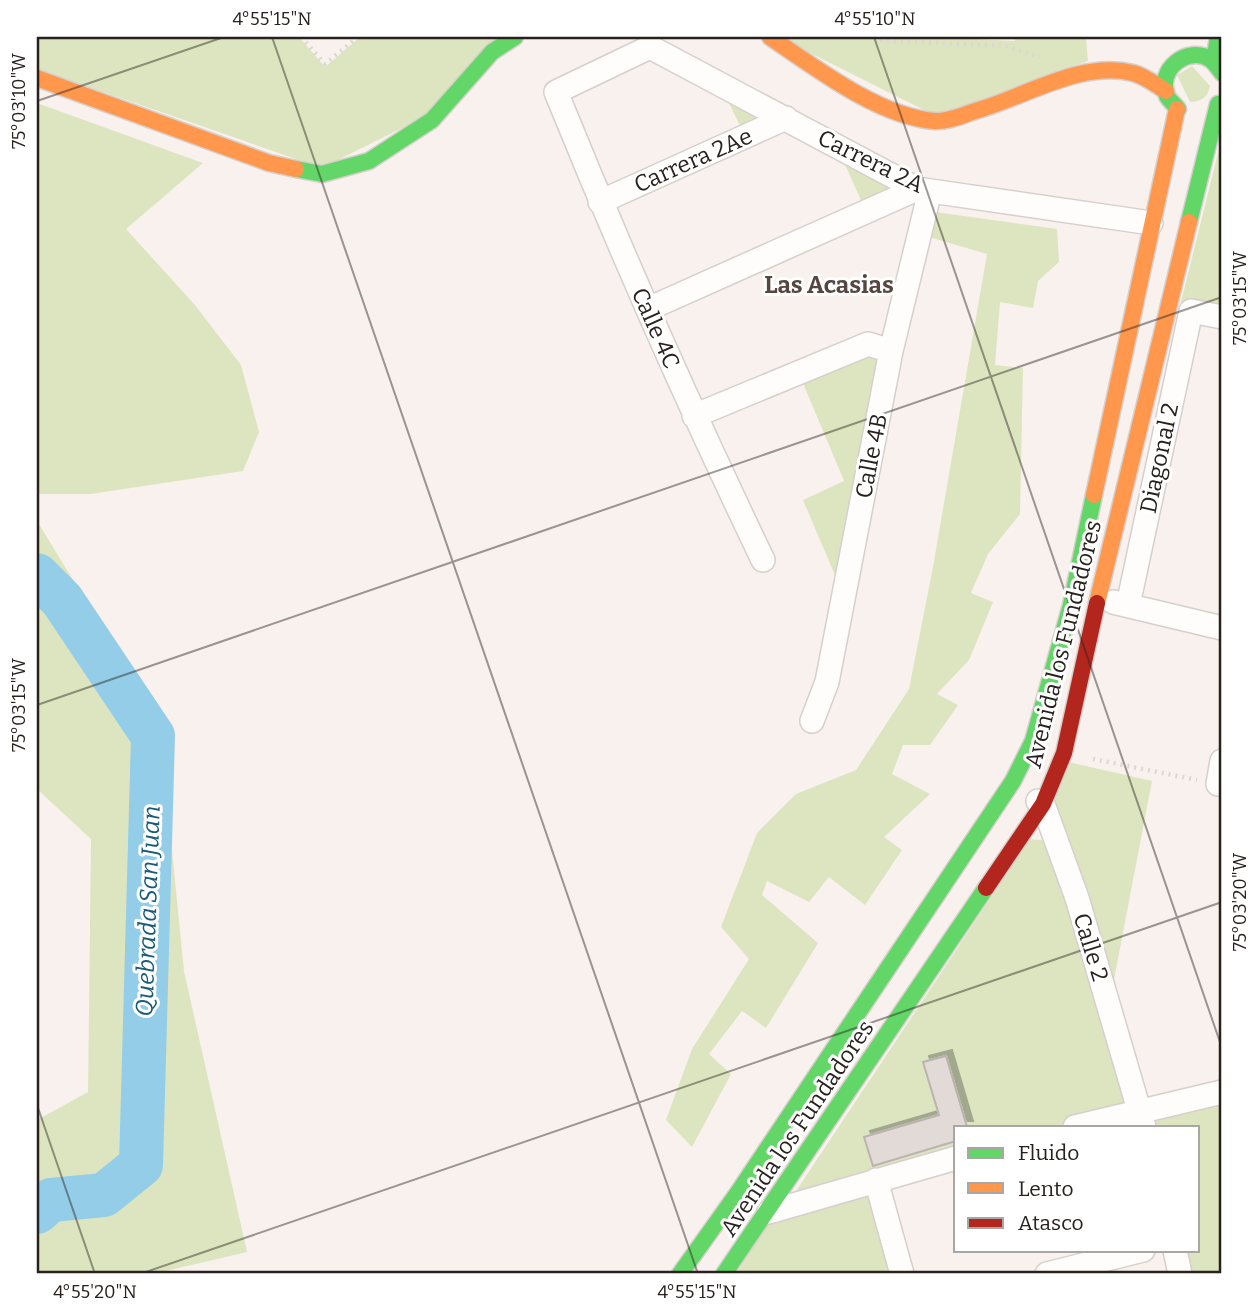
<svg xmlns="http://www.w3.org/2000/svg" width="1259" height="1311" viewBox="0 0 1259 1311" font-family="Bitter,serif">
<style>
.green{fill:#dde5c0}
.lines{fill:none;stroke-linecap:round;stroke-linejoin:round}
.river{stroke:#94cde8;stroke-width:44}
.building{fill:#e2dad7;stroke:#bab3b0;stroke-width:2;filter:url(#shadow)}
.street-casing{stroke:#d6cfcc;stroke-width:26}
.fast-casing{stroke:#d6cfcc;stroke-width:19}
.slow-casing{stroke:#d6cfcc;stroke-width:19}
.jam-casing{stroke:#d6cfcc;stroke-width:19}
.path{stroke:#dad7d5;stroke-width:4.5;stroke-dasharray:2 5;stroke-linecap:butt}
.street{stroke:#fefdfc;stroke-width:23}
.fast{stroke:#63d668;stroke-width:16}
.slow{stroke:#ff974d;stroke-width:16}
.jam{stroke:#b3261e;stroke-width:16}
.ticks{fill:none;stroke:#28211e;stroke-width:2;stroke-opacity:0.45}
.labels{text-anchor:middle;dominant-baseline:central;stroke-width:6;stroke-linejoin:round;paint-order:stroke}
.street-label{font-size:23px;fill:#28211e;stroke:#fff}
.neighbourhood-label{font-size:24px;font-weight:bold;fill:#564640;stroke:#fff}
.water-label{font-size:24px;font-style:italic;fill:#195c78;stroke:#fff}
.neatline{fill:none;stroke:#28211e;stroke-width:2.5}
.ticks-label{font-size:18px;text-anchor:middle;fill:#28211e}
</style>
<defs>
<filter id="shadow"><feDropShadow dx="6" dy="-6" stdDeviation="0" flood-color="#0004"/></filter>
</defs>
<rect width="100%" height="100%" fill="#f9f1ee"/>
<path class="green" d="M 37,37 L 299,37 L 325,67 L 360,37 L 506,37 L 428,115 L 322,168 L 37,69 Z
M 778,37 L 932,37 L 1015,41 L 1015,37 L 1086,37 L 1088,61 L 936,116 Z
M 1192,66 L 1210,86 C 1208,97 1201,102 1190,102 L 1177,75 Z
M 37,103 L 203,163 L 126,229 L 195,305 L 241,365 L 259,432 L 243,471 L 91,494 L 37,494 Z
M 729,103 L 766,117 L 740,126 Z
M 1222,137 L 1222,310 L 1181,302 Z
M 843,160 L 903,187 L 863,205 Z
M 935,212 L 1057,229 L 1059,262 L 1038,281 L 1033,308 L 1000,302 L 995,365 L 1023,368 L 1020,514 L 988,554 L 971,593 L 993,602 L 969,660 L 937,694 L 958,705 L 930,745 L 903,745 L 892,774 L 930,794 L 884,837 L 902,850 L 865,905 L 829,877 L 809,902 L 767,881 L 762,895 L 818,943 L 766,1028 L 742,1011 L 709,1054 L 731,1074 L 692,1147 L 666,1120 L 692,1049 L 749,959 L 721,927 L 757,833 L 796,794 L 856,770 L 909,689 L 933,567 L 987,254 L 929,237 Z
M 867,348 L 887,354 L 840,587 L 803,500 L 844,481 L 800,376 Z
M 37,521 L 159,720 L 184,971 L 247,1252 L 153,1274 L 37,1274 L 37,1120 L 88,1092 L 91,839 L 37,789 Z
M 1068,762 L 1152,781 L 1112,990 L 1051,805 Z
M 1030,839 L 1050,841 L 1130,1107 L 1054,1127 L 956,1127 L 956,1153 L 792,1197 Z
M 1222,1103 L 1222,1274 L 1191,1274 L 1185,1250 L 1198,1250 L 1198,1127 L 1153,1127 L 1151,1120 Z
M 870,1190 L 892,1274 L 736,1274 L 772,1216 Z"/>
<g class="lines">
<path class="river" d="M 37,575 L 62,600 L 153,736 L 141,1165 L 104,1195 L 51,1200 L 37,1212"/>
</g>
<path class="building" d="M 946,1056 L 967,1127 L 956,1127 L 956,1141 L 873,1166 L 864,1137 L 939,1115 L 923,1062 Z"/>
<g class="lines">
<g class="street-casing">
<path id="street" d="M 600,202 L 786,118
M 648,309 L 917,189
M 694,416 L 868,344 L 891,351
M 763,560 C 689,406 620,250 556,92 L 650,47 L 917,189 L 1151,223
M 1113,602 L 1222,628
M 1128,605 L 1191,311 L 1222,317
M 812,721 L 827,682 L 891,351 L 930,191
M 1218,784 L 1222,761
M 1038,801 L 1043,804 L 1077,898 L 1144,1127
M 1075,1127 L 1222,1092
M 876,1180 L 902,1274
M 769,1212 L 956,1158
M 1175,1250 L 1180,1274
M 1047,1274 L 1143,1250"/>
</g>
<g class="fast-casing">
<path id="fast" d="M 1214,62 L 1218,37
M 1178,109 C 1175,105 1169,100 1167,96 C 1156,70 1188,44 1211,60 C 1215,63 1219,69 1222,73
M 296,169 L 322,174 L 369,161 L 432,120 L 492,52 L 515,37
M 1189,222 L 1218,104
M 680,1274 L 737,1194 L 1013,781 L 1033,741 L 1071,605 L 1094,495
M 724,1274 L 986,888"/>
</g>
<g class="slow-casing">
<path id="slow" d="M 770,37 C 816,68 878,116 934,121 C 948,122 963,115 975,111 C 1025,97 1081,60 1133,73 C 1145,76 1156,85 1166,91
M 37,78 L 269,163 L 296,169
M 1094,495 L 1177,109
M 1097,603 L 1189,222"/>
</g>
<g class="jam-casing">
<path id="jam" d="M 986,888 L 1043,804 L 1064,753 L 1097,603"/>
</g>
<path class="path" d="M 301,37 L 325,64 L 358,37
M 876,37 L 876,40 L 888,41 L 1005,46 L 1040,57
M 1093,759 L 1197,780"/>
<use href="#street" class="street"/>
<use href="#fast" class="fast"/>
<use href="#slow" class="slow"/>
<use href="#jam" class="jam"/>
</g>
<path class="ticks" d="M 272,37 L 698,1274M 874,37 L 1222,1048M 37,101 L 224,37M 37,705 L 1222,297M 37,1105 L 95,1274M 140,1274 L 1222,902"/>
<g class="labels">
<g class="street-label">
<text transform="translate(693 160) rotate(-24)">Carrera 2Ae</text>
<text transform="translate(871 161) rotate(26)">Carrera 2A</text>
<text transform="translate(656 328) rotate(66)">Calle 4C</text>
<text transform="translate(871 456) rotate(-79)">Calle 4B</text>
<text transform="translate(1159 458) rotate(-78)">Diagonal 2</text>
<text transform="translate(1063 644) rotate(-76)">Avenida los Fundadores</text>
<text transform="translate(1091 947) rotate(73)">Calle 2</text>
<text transform="translate(797 1128) rotate(-56)">Avenida los Fundadores</text>
</g>
<g class="neighbourhood-label">
<text x="829" y="285">Las Acasias</text>
</g>
<g class="water-label">
<text transform="translate(148 911) rotate(-88)">Quebrada San Juan</text>
</g>
</g>
<rect width="1259" height="1311" fill="none" stroke="#ffffff" stroke-width="77"/>
<rect x="954" y="1126" width="245" height="126" fill="#ffffff" stroke="#a9a6a5" stroke-width="2"/>
<rect x="968" y="1148" width="35" height="10" fill="#63d668" stroke="#a9a6a5" stroke-width="2"/>
<text x="1018" y="1160" font-size="21" fill="#28211e">Fluido</text>
<rect x="968" y="1183" width="35" height="10" fill="#ff974d" stroke="#a9a6a5" stroke-width="2"/>
<text x="1018" y="1196" font-size="21" fill="#28211e">Lento</text>
<rect x="968" y="1218" width="35" height="10" fill="#b3261e" stroke="#a9a6a5" stroke-width="2"/>
<text x="1018" y="1230" font-size="21" fill="#28211e">Atasco</text>
<rect x="38" y="38" width="1182" height="1234" class="neatline"/>
<g class="ticks-label">
<text x="272" y="25">4°55'15"N</text>
<text x="875" y="25">4°55'10"N</text>
<text transform="translate(19 101) rotate(-90)" y="6">75°03'10"W</text>
<text transform="translate(1240 298) rotate(-90)" y="6">75°03'15"W</text>
<text transform="translate(19 705) rotate(-90)" y="6">75°03'15"W</text>
<text transform="translate(1240 902) rotate(-90)" y="6">75°03'20"W</text>
<text x="95" y="1298">4°55'20"N</text>
<text x="697" y="1298">4°55'15"N</text>
</g>
</svg>
